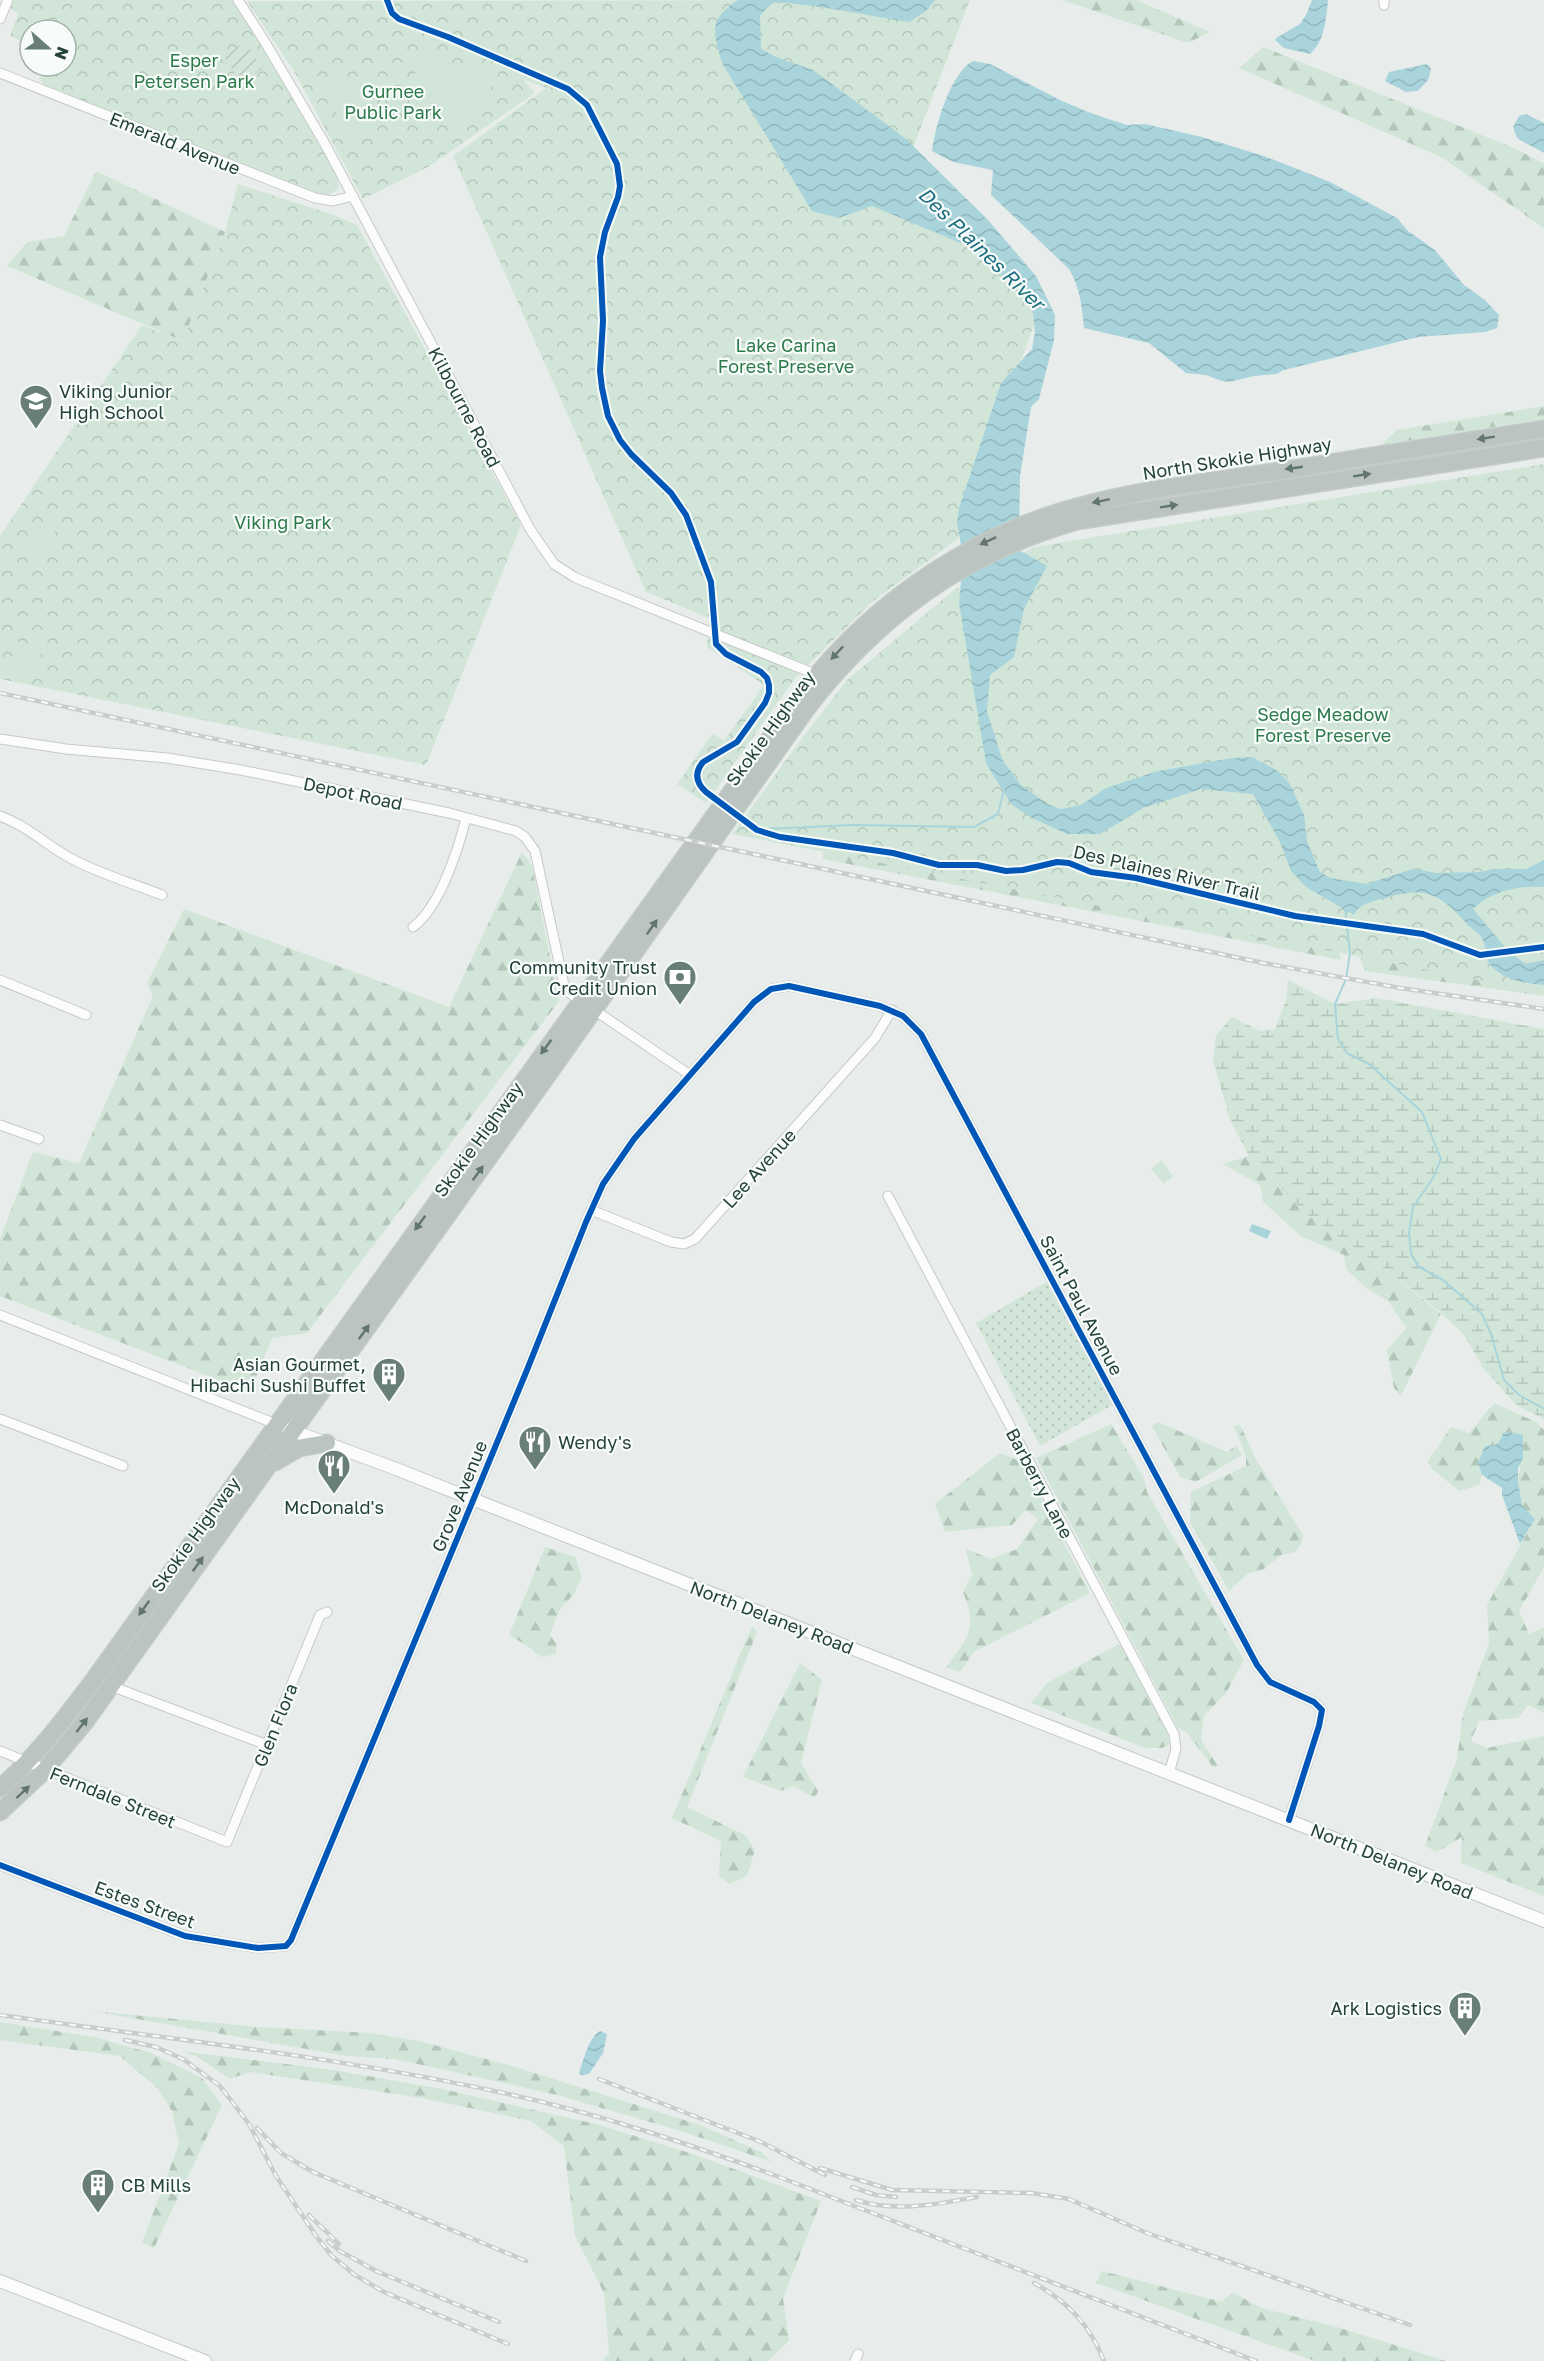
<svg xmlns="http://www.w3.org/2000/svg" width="1544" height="2361" viewBox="0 0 1544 2361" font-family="'Golos Text',sans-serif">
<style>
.grass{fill:url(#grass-dots)}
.forest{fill:url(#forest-firs)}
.wetland{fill:url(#wetland-marsh)}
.park{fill:url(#park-crowns)}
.garden{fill:url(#garden-furrows)}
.pitch{fill:#d1e6d8}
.water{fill:url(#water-waves)}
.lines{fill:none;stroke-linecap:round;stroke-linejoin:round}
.stream{stroke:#a9d4db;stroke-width:2}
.street-casing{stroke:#c5cac8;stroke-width:11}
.secondary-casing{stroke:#c3cbc8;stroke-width:14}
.highway-casing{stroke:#c3ccc9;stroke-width:19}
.street{stroke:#fcfcfc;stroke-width:9}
.secondary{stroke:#fcfcfc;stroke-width:12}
.highway{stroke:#bcc4c2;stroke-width:16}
.rail-casing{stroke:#c9cdcc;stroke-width:4.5}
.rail{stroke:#f7fbf9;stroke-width:2;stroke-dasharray:7;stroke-linecap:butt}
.cycleway-casing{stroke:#f7fbf9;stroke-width:10}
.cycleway{stroke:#0057b8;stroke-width:6}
.oneway{fill:#617670}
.labels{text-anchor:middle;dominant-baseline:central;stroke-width:4.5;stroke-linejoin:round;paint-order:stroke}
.park-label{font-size:18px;fill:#2d7a4b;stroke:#f7fbf9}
.street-label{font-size:18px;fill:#24423a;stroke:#f7fbf9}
.poi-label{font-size:18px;fill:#24423a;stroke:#f7fbf9;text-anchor:start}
.water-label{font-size:20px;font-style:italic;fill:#1c6f80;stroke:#f7fbf9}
</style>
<defs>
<pattern id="grass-dots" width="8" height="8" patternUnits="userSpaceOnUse" patternTransform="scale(1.5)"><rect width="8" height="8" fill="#d1e6d8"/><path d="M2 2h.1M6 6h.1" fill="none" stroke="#b3c6ba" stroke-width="1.8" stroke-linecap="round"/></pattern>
<pattern id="forest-firs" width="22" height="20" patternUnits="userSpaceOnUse" patternTransform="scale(1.5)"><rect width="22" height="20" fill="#d1e6d8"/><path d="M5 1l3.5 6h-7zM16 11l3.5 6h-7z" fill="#b3c6ba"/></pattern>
<pattern id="wetland-marsh" width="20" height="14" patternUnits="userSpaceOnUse" patternTransform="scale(1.5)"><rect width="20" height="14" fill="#d1e6d8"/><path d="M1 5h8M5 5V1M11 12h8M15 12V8" fill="none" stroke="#b3c6ba"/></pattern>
<pattern id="park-crowns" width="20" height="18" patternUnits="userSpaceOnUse" patternTransform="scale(1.5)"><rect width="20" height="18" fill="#d1e6d8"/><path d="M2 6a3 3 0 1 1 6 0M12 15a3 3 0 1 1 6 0" fill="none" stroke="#b3c6ba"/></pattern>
<pattern id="garden-furrows" width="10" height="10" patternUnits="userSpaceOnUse" patternTransform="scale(1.5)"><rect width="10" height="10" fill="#d1e6d8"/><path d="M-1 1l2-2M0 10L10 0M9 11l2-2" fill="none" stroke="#b3c6ba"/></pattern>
<pattern id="water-waves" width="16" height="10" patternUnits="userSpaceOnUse" patternTransform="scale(1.5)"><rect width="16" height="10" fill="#a9d4db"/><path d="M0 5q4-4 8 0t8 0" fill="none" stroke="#91b7bd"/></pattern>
</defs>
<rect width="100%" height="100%" fill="#e8edeb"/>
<path class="grass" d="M 1046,1282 L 1112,1405 L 1040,1446 L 976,1323 Z"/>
<path class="forest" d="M 1062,0 L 1136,0 L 1210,32 L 1188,43 Z
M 1263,47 L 1514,148 L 1544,164 L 1544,228 L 1441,157 L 1239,68 Z
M 96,171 L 225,232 L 183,341 L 7,266 L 27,242 L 64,236 Z
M 1544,406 L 1544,419 L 1381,445 L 1397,430 Z
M 823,850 L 1332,929 L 1341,960 L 823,859 Z
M 522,852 L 532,866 L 559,1001 L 307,1333 L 272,1338 L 250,1392 L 0,1296 L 0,1239 L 33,1152 L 79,1163 L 153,996 L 147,983 L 184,909 L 449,1007 Z
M 1356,948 L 1544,985 L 1544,996 L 1365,971 Z
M 1249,1156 L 1310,1217 L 1377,1263 L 1441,1314 L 1401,1396 L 1394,1388 L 1387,1350 L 1406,1328 L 1389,1302 L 1366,1288 L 1346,1269 L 1344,1255 L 1301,1236 L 1263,1202 L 1260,1185 L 1223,1164 Z
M 1494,1403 L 1536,1422 L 1544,1430 L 1544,1567 L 1519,1611 L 1529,1634 L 1544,1627 L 1544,1713 L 1528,1705 L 1518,1718 L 1479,1721 L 1471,1741 L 1487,1748 L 1544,1736 L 1544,1896 L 1461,1863 L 1462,1837 L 1437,1852 L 1425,1846 L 1457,1759 L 1463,1714 L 1489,1643 L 1487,1605 L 1535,1519 C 1531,1514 1524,1509 1522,1504 C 1516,1490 1517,1472 1523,1459 L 1503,1433 L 1500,1443 L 1478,1463 L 1482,1475 L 1479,1485 L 1459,1491 C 1448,1480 1435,1475 1427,1462 L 1451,1427 L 1469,1433 Z
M 1158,1422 L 1227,1452 L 1236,1446 L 1242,1455 L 1196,1482 L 1180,1477 L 1152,1426 Z
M 1111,1424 L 1144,1478 L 1147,1492 L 1244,1660 L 1226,1693 L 1204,1716 L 1201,1740 L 1218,1766 L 1213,1767 L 1188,1734 L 1177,1726 L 1036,1458 Z
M 1240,1425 L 1256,1459 L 1303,1535 L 1301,1544 L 1296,1552 L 1281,1555 L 1264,1569 L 1247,1574 L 1229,1591 L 1190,1522 L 1191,1492 L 1246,1466 L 1246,1456 L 1234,1426 Z
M 1000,1453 L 1022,1462 L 1090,1593 L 974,1652 L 960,1672 L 946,1667 C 968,1638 978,1629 963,1592 L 972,1575 L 965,1548 L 990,1559 L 1017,1549 L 1038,1519 L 1026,1510 L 1012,1525 L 945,1532 L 935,1504 Z
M 545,1547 L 575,1557 L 582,1577 L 574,1594 L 560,1609 L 550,1634 L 557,1646 L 556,1654 L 541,1657 L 529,1647 L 509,1635 Z
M 752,1626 L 757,1632 L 687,1807 L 745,1835 L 755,1850 L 747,1876 L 730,1884 L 719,1876 L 721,1841 L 672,1818 Z
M 1121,1643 L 1165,1724 L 1170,1744 L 1162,1748 L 1145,1748 L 1031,1703 L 1047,1683 Z
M 800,1663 L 822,1680 L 801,1763 L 818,1791 L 815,1798 L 793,1786 L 781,1791 L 743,1777 Z
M 92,2011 L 258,2027 L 371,2033 L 423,2042 L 519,2068 L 700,2125 L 761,2152 L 772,2162 L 678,2130 L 557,2095 L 445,2070 L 394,2059 L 346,2056 Z
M 0,2022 L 94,2037 L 151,2053 L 202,2078 L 222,2105 L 154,2248 L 142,2243 L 179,2144 L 172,2111 L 158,2089 L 120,2056 L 0,2040 Z
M 181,2051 L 334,2070 L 442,2089 L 596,2124 L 693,2154 L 821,2201 L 783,2298 L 789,2341 L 768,2361 L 602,2361 L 609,2354 L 604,2293 L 575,2236 L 564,2146 L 531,2121 L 422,2098 L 250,2072 L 230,2079 L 196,2056 Z
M 1102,2271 L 1222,2302 L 1232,2292 L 1261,2308 L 1337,2327 L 1446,2361 L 1315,2361 L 1096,2283 Z"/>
<path class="wetland" d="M 1288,980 L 1335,1004 L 1376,998 L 1544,1029 L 1544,1419 L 1517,1406 L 1484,1369 L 1464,1335 L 1438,1310 L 1377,1263 L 1310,1217 L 1249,1156 L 1230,1120 L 1213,1061 L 1216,1035 L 1232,1017 L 1260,1031 L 1275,1029 L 1286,1000 Z"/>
<path class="park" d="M 13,0 L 232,0 L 273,62 L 337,177 L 339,188 L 328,196 L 299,188 L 44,85 L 39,78 L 49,66 L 66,66 L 66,30 L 30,30 L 30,45 L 10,36 L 18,14 L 11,8 Z
M 970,0 L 907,163 L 1044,296 L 958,539 L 873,601 L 796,677 L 706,803 L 677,784 L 713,733 L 724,741 L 764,685 L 707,647 L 709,618 L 646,592 L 453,156 L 546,88 L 523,79 L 535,93 L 428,167 L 363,199 L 294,71 L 247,1 Z
M 238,184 L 331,214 L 357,225 L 521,525 L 426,765 L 0,679 L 0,536 L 142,325 L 183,341 L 225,232 Z
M 1544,464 L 1544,993 L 732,834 L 800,741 L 847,680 L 954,590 L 1034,547 Z"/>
<path class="garden" d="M 245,42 L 262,69 L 241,83 L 224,56 Z"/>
<path class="pitch" d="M 423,52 L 494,78 L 476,125 L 406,99 Z
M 350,76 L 375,120 L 349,135 L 324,91 Z
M33 533a11 11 0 1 1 22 0a11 11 0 1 1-22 0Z
M26 550a11 11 0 1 1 22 0a11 11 0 1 1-22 0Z
M 17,641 L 42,651 L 37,662 L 13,653 Z
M 12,656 L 36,665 L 32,677 L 7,667 Z
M 1161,1160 L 1173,1176 L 1164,1184 L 1151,1169 Z"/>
<path class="water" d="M 738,0 L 935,0 L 926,11 L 909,22 C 881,18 795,0 773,3 C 769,5 763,12 760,16 L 761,49 L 776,57 L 813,70 L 905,138 L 988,220 L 1036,276 L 1055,315 L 1054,340 L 1039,399 L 1031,407 L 1020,476 L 1019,550 L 1047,566 L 1024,609 L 1014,657 L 990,675 L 987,711 L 1002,759 L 1020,784 L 1047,804 L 1061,809 L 1081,805 L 1106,788 L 1158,771 L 1232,758 L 1252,757 L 1278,771 L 1290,784 L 1304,815 L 1307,841 L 1320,872 L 1330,878 L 1366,884 L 1413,869 L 1437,873 L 1481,872 L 1493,869 L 1526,869 L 1544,860 L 1544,887 C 1519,885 1491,891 1473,909 L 1505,947 L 1525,964 L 1544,960 L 1544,985 C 1528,984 1505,980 1493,968 C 1483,959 1488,949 1482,938 C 1478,932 1470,928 1465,922 C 1441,895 1426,886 1389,897 C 1376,901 1360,902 1354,915 L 1306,887 L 1291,871 L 1280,842 L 1253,794 L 1201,789 L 1143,808 L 1100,834 L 1067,834 L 1030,817 L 1011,804 L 986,763 L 959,603 L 961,581 L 966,575 L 957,522 L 959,508 L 1001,383 L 1032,349 L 1035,332 L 1033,313 L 1018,290 L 970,247 L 872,206 L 839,218 L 812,211 L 722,63 C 713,31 708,20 738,0 Z
M 1312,0 L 1328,0 C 1326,19 1325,41 1310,54 L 1284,48 L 1275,40 L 1276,38 L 1300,24 L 1306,15 Z
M 973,61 L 990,64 L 1062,101 L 1093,114 L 1127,125 L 1145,124 L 1202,137 L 1264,156 L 1330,182 L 1397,218 L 1408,231 L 1435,250 L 1464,285 L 1485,300 L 1499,315 L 1497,328 L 1485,332 L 1418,337 L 1284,370 L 1276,374 L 1254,376 L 1229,382 L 1222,381 L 1206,375 L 1186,373 L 1149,343 L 1084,328 C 1082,306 1080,288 1069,269 L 991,195 L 993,170 L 953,162 L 932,151 C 935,127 950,73 973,61 Z
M 1427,64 L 1431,69 L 1428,80 L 1418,91 L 1406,92 L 1385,81 L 1389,72 Z
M 1526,114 L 1544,123 L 1544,153 L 1517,138 L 1513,127 L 1519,116 Z
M 1252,1224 L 1271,1231 L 1267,1239 L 1249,1231 Z
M 1509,1432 L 1523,1435 L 1523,1459 L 1518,1468 L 1518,1482 L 1522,1505 L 1535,1519 L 1520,1544 L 1502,1495 L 1502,1488 L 1482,1475 L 1478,1463 L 1485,1446 C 1497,1446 1499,1445 1503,1433 Z
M 600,2031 L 607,2034 L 603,2053 L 589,2074 L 581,2075 L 579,2073 C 584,2060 588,2038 600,2031 Z"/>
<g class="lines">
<path class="stream" d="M 765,829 L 853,825 L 974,827 L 998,814 L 1004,790
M 1345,908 L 1350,953 L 1346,979 L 1335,1004 L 1338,1039 L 1347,1053 L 1369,1064 L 1422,1112 L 1441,1159 L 1433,1178 L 1413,1207 L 1409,1233 L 1411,1254 L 1419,1267 L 1443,1280 L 1482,1314 L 1491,1334 L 1504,1380 L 1519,1395 L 1544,1409"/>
<g class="street-casing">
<path id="street" d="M 238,0 L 265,42 L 325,144 L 530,529 L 554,564 L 576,578 L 820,676
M 1384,0 L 1384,5
M 0,19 L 8,0
M 0,73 L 315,198 L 333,201 L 353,196
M 0,739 L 66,749 L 167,758 L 241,770 L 449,813 L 516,831 L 525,837 L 535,851 L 565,990 L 690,1075
M 0,816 C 29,827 46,845 72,859 C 100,874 132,883 162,895
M 413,927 C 440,907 458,850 466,818
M 0,980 L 86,1015
M 0,1125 L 39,1139
M 888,1196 L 1174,1734 L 1176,1749 L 1169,1773
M 591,1210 L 671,1242 L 684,1244 L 695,1239 L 875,1038 L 892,1010
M 0,1315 L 276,1424
M 0,1419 L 123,1466
M 111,1686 L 267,1745
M 0,1751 L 227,1842 L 320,1615 L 327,1612
M 0,1865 L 185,1936 L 258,1948 L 286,1946 L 291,1940 L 527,1370 L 586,1222 L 603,1184 L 634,1139 L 754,1002 L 771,989 L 789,986 L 880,1006 L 903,1016 L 921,1034 L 1257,1665 L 1270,1682 L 1314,1702 L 1322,1710 L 1319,1726 L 1289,1820
M 855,2361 L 858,2354"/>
</g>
<g class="secondary-casing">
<path id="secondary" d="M 288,1429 L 391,1467 L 1544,1921
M 0,2281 L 205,2361"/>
</g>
<g class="highway-casing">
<path id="highway" d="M 275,1462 L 299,1448 L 327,1443
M 0,1788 C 36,1757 64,1719 93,1681 L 804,691 C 876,598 980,529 1096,502 C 1166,485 1239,478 1311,466 C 1388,453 1466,441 1544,429
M 0,1812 L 45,1770 L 85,1722 L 547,1076 L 807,708 C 878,616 964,553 1077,521 L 1544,448"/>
</g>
<use href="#street" class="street"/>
<use href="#secondary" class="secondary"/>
<use href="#highway" class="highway"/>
<g class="rail-casing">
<path id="rail" d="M 0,693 L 1263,963 L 1400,988 L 1544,1009
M 0,2015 C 169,2039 341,2057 508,2094 C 599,2114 686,2143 774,2175 L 1256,2361
M 125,2040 L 156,2047 L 183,2059 L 220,2086 L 249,2124 L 276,2176 L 316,2236 L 332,2256 L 355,2275 L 384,2292 L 508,2344
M 599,2079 L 761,2142 L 825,2175
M 257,2128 L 281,2153 L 313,2172 L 526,2261
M 820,2168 L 892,2190 L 1031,2193 L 1069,2199 L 1147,2233 L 1410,2325
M 852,2187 L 876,2195 L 896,2197
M 856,2200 C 896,2213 937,2204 977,2197
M 309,2215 L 339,2244
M 328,2241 L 340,2251 L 376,2271 L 499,2322
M 1034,2283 C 1067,2301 1090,2325 1104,2361"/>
</g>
<use href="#rail" class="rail"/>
<g class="cycleway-casing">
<path id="cycleway" d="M 387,0 L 392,13 L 399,19 L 448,37 L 568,89 L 587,105 L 617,164 L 620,186 L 618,197 L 605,232 L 600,257 L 603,321 L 600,371 L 602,388 L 608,416 L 620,440 L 631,454 L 671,493 L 686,515 L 711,582 L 716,644 L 726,654 L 761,672 L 767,678 L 769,685 L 769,693 L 765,703 L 737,742 L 703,762 C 694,773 696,783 706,792 L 757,830 L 780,837 L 893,853 L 939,865 L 977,865 L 1006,871 L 1023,870 L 1057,862 L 1069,863 L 1091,872 L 1136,878 L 1295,916 L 1423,934 L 1480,955 L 1544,947
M 0,1865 L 185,1936 L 258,1948 L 286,1946 L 291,1940 L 527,1370 L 586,1222 L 603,1184 L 634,1139 L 754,1002 L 771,989 L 789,986 L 880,1006 L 903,1016 L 921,1034 L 1257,1665 L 1270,1682 L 1314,1702 L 1322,1710 L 1319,1726 L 1289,1820"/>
</g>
<use href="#cycleway" class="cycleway"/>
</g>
<defs><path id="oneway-solid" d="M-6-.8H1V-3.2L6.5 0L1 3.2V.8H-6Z" transform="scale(1.5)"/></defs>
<g class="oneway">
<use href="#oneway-solid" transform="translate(1486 438) rotate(171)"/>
<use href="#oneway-solid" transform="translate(1294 468) rotate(172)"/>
<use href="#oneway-solid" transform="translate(1362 475) rotate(-9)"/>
<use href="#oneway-solid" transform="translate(1101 501) rotate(168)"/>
<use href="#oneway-solid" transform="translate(1169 506) rotate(-9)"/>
<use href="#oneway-solid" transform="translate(988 541) rotate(155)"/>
<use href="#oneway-solid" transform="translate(837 653) rotate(133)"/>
<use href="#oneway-solid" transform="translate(652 927) rotate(-55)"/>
<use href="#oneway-solid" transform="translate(546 1047) rotate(127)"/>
<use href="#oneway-solid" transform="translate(478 1173) rotate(-54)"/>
<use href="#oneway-solid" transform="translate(420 1223) rotate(126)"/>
<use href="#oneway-solid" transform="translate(364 1332) rotate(-54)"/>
<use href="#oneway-solid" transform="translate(198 1564) rotate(-54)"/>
<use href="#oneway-solid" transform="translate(144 1608) rotate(126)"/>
<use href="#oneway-solid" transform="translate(82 1725) rotate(-52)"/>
<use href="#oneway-solid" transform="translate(23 1792) rotate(-43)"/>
</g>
<defs>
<g id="school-pin" transform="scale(1.725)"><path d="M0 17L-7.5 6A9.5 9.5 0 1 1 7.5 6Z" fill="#697e78" stroke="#f7fbf9"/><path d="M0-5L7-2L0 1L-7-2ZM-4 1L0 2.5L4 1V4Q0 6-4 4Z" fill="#fff"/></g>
<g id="bank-pin" transform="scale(1.725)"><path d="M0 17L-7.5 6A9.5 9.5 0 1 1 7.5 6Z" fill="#697e78" stroke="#f7fbf9"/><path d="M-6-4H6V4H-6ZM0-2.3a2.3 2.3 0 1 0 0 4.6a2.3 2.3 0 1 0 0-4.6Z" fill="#fff"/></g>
<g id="building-pin" transform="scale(1.725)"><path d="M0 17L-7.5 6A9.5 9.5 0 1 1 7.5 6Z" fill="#697e78" stroke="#f7fbf9"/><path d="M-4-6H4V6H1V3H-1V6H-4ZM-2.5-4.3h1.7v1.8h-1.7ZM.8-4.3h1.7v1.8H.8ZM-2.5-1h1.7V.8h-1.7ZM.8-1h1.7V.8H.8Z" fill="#fff"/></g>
<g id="restaurant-pin" transform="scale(1.725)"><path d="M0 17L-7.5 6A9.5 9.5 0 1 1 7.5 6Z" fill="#697e78" stroke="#f7fbf9"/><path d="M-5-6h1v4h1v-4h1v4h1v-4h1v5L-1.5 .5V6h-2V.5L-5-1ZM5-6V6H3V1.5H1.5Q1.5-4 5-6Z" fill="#fff"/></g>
</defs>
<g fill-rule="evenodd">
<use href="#school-pin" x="36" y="401"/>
<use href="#bank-pin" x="680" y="977"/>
<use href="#building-pin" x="389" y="1374"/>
<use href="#restaurant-pin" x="535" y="1442"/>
<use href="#restaurant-pin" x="334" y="1466"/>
<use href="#building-pin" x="1465" y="2008"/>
<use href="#building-pin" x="98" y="2185"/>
</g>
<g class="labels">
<g class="park-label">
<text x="194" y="60">Esper<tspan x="194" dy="21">Petersen Park</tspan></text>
<text x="393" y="91">Gurnee<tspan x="393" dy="21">Public Park</tspan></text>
<text x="786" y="345">Lake Carina<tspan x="786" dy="21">Forest Preserve</tspan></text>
<text x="283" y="522">Viking Park</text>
<text x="1323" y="714">Sedge Meadow<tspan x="1323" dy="21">Forest Preserve</tspan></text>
</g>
<g class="street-label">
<text transform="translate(175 143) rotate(22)">Emerald Avenue</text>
<text transform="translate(465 407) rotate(62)">Kilbourne Road</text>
<text transform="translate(1237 458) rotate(-9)">North Skokie Highway</text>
<text transform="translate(770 728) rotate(-54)">Skokie Highway</text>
<text transform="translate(353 793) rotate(12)">Depot Road</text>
<text transform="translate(1167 872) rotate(13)">Des Plaines River Trail</text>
<text transform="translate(478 1139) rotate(-54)">Skokie Highway</text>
<text transform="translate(759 1168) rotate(-48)">Lee Avenue</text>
<text transform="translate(1082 1305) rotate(62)">Saint Paul Avenue</text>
<text transform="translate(1040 1483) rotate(62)">Barberry Lane</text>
<text transform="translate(459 1496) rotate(-68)">Grove Avenue</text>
<text transform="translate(195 1534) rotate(-54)">Skokie Highway</text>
<text transform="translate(772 1617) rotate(21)">North Delaney Road</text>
<text transform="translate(275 1725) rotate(-68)">Glen Flora</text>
<text transform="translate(113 1797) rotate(22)">Ferndale Street</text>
<text transform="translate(1392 1861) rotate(22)">North Delaney Road</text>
<text transform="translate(145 1904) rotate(20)">Estes Street</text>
</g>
<g class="poi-label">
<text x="59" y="391">Viking Junior<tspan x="59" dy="21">High School</tspan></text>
<text x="657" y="967" text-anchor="end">Community Trust<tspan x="657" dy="21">Credit Union</tspan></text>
<text x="366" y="1364" text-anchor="end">Asian Gourmet,<tspan x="366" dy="21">Hibachi Sushi Buffet</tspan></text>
<text x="558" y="1442">Wendy's</text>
<text x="334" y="1507" text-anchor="middle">McDonald's</text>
<text x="1442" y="2008" text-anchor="end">Ark Logistics</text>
<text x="121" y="2185">CB Mills</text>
</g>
<g class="water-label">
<text transform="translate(982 248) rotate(44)">Des Plaines River</text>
</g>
</g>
<g transform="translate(48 48) rotate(111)"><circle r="28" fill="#f7fbf9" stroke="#a3b1ad" stroke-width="1.5"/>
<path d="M0-4.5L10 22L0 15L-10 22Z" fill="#697e78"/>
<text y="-9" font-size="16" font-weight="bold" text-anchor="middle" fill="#24423a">N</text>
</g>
</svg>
